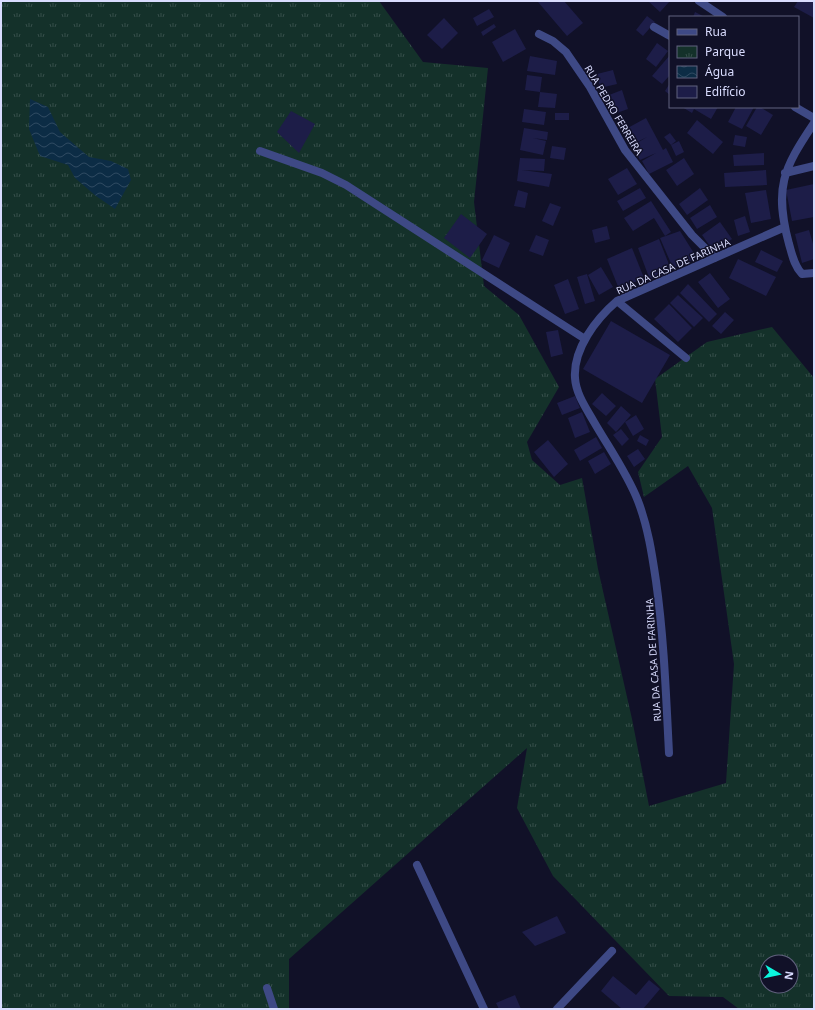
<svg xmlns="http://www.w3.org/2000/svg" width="815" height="1010" viewBox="0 0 815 1010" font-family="'Noto Sans',sans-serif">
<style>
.park{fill:url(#park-tufts);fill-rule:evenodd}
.water{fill:url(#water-waves)}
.building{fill:#1d1d48}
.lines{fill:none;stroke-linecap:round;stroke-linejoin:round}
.street{stroke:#3e4985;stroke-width:8}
.labels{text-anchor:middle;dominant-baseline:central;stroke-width:3;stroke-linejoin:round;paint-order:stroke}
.street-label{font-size:10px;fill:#d9dcfe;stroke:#111128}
</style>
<defs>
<pattern id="park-tufts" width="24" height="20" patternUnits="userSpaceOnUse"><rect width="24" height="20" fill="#14312a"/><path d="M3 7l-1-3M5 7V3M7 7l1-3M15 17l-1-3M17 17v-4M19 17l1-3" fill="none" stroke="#364e4a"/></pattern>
<pattern id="water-waves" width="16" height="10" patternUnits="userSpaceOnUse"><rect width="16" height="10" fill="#0c2c45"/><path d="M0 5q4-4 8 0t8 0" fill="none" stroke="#2f4a61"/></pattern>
</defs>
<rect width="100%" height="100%" fill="#111128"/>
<path class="park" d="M 1,1 L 379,1 L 423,62 L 488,68 L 474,202 L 484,286 L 519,315 L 559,387 L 527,442 L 532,460 L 560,485 L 582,478 L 598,569 L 632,719 L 649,806 L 726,783 L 734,664 L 712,508 L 688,466 L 644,497 L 638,472 L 662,437 L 655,379 L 707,342 L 772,327 L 814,378 L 814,1009 L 739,1009 L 723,997 L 669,996 L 553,876 L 517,808 L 527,748 L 289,959 L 289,1009 L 1,1009 ZM 767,962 L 791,962 L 791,986 L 767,986 Z"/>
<path class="water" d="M 30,99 L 48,107 L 60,132 L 89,157 L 111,161 L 128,169 L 131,180 L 115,209 L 96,196 L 75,178 L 68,165 L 40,156 L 29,129 Z"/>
<path class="building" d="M 540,1 L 564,1 L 583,23 L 567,36 L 538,2 Z
M 648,1 L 670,1 L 660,12 Z
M 798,1 L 814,1 L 814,18 L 794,7 Z
M 489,9 L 494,17 L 477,26 L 473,18 Z
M 695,12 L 705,17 L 693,17 Z
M 647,16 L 655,22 L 643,36 L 636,30 Z
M 444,18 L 458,33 L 442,49 L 427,35 Z
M 494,24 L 496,27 L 483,36 L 481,32 Z
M 515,29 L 526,49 L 503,62 L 492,42 Z
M 657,43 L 668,51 L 656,67 L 646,59 Z
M 670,55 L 670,75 L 662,84 L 652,76 Z
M 530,56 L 557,61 L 555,75 L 527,71 Z
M 613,70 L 617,84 L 600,88 L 597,74 Z
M 527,75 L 542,77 L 540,92 L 557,94 L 555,108 L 538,107 L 540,92 L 525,90 Z
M 670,83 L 670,95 L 665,91 Z
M 622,90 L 628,109 L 611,115 L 604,97 Z
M 682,107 L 718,107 L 711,119 L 694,109 L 692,113 Z
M 736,107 L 754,107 L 742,129 L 728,122 Z
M 757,107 L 760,107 L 773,115 L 761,135 L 746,126 Z
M 524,109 L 546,112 L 544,125 L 522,122 Z
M 291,111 L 315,124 L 299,153 L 277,132 Z
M 555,113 L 569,113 L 569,120 L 555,120 Z
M 646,118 L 663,150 L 666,148 L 673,162 L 649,174 L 642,161 L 656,153 L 640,160 L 632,146 L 647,137 L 631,145 L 624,130 Z
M 697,120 L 723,142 L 713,154 L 687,133 Z
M 524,128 L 548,132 L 547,140 L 533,138 L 546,141 L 543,155 L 520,150 Z
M 670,133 L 676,141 L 671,145 L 679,141 L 684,152 L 676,156 L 671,145 L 664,137 Z
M 735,135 L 747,137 L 745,147 L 733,145 Z
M 552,146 L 566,148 L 564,160 L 550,158 Z
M 764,153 L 764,165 L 734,166 L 733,155 Z
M 520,158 L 545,159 L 544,171 L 522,170 L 552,174 L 549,187 L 517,181 Z
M 684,158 L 694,174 L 677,186 L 666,170 Z
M 627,168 L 637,184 L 618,195 L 608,179 Z
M 766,170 L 767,185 L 725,187 L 724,173 Z
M 814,184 L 814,217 L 792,221 L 786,190 Z
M 640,188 L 646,198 L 623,211 L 617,201 Z
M 700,188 L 708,200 L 687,215 L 679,204 Z
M 518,190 L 528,193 L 525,208 L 514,206 Z
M 766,190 L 771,219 L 751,223 L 745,193 Z
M 651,201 L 671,232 L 665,236 L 654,218 L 633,231 L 624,218 Z
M 550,203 L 561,207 L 553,226 L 542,221 Z
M 710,205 L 717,217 L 697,229 L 690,218 Z
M 461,214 L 487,234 L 470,258 L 444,238 Z
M 745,216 L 750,232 L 738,236 L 734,220 Z
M 720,222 L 732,239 L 714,252 L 702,235 Z
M 607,226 L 610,239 L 595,243 L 592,230 Z
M 809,230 L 814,247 L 814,259 L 802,263 L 795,234 Z
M 680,231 L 697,258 L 673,268 L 660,238 Z
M 494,235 L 510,243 L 499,268 L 482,260 Z
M 536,235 L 549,240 L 543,256 L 529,251 Z
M 659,239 L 672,272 L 650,280 L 638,248 Z
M 632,248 L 644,278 L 619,289 L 607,259 Z
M 761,250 L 783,261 L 777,272 L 755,262 Z
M 738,259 L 776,277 L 766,296 L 729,278 Z
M 601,267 L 613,287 L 599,295 L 588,275 Z
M 710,273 L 730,299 L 718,308 L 698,282 Z
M 587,274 L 595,301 L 585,304 L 577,277 Z
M 568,279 L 579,309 L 565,314 L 554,285 Z
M 688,284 L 717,314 L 709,322 L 680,293 Z
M 678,295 L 703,318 L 694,327 L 670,303 Z
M 669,304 L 692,328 L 678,342 L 654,319 Z
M 725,312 L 734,320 L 721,334 L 712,326 Z
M 611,321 L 670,355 L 642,403 L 583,369 Z
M 558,330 L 563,354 L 551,357 L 546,332 Z
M 602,393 L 616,406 L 606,416 L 592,404 Z
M 575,396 L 580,408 L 562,415 L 557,403 Z
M 621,406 L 631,415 L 616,432 L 607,423 Z
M 582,412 L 590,432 L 575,438 L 568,418 Z
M 636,415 L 644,429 L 633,436 L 625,422 Z
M 621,429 L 629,439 L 622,446 L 613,435 Z
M 640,435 L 649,440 L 646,446 L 637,441 Z
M 596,437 L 602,448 L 580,461 L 574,450 Z
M 548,440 L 568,464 L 554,477 L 534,452 Z
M 638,449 L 645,459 L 634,467 L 627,456 Z
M 604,452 L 611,464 L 595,474 L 588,461 Z
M 557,916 L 566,933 L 535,946 L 522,932 Z
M 613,976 L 636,995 L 649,980 L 660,989 L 643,1009 L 622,1009 L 601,991 Z
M 515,995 L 521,1009 L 499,1009 L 496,1003 Z"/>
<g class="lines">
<path class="street" d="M 699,1 L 723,17
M 654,27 L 670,36
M 539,34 L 553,41 L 566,52 L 590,87 L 625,150 L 692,235 L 715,258
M 795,107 L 814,118
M 814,123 C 783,169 774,188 789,244 C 792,254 794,266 802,274 L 814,273
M 260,151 L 322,173 L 346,185 L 585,339
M 785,173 L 814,166
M 617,301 L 686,358
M 669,753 C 666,695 664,638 656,581 C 652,554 648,527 638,501 C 627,473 609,448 594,422 C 586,408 576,394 575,378 C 573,349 596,319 617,301 L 785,227
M 417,865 L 484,1009
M 267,988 L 274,1009
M 557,1009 L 612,951"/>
</g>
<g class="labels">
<g class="street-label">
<text transform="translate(614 110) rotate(59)">RUA PEDRO FERREIRA</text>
<text transform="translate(673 266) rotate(-24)">RUA DA CASA DE FARINHA</text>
<text transform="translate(653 660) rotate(-94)">RUA DA CASA DE FARINHA</text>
</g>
</g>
<rect width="815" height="1010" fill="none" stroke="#d9dcfe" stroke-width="4"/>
<rect x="669" y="16" width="130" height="92" fill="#111128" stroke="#61627e"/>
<rect x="677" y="29" width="20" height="6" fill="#3e4985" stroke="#61627e"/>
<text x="705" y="36" font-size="12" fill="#d9dcfe">Rua</text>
<rect x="677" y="46" width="20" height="12" fill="url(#park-tufts)" stroke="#61627e"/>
<text x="705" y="56" font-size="12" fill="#d9dcfe">Parque</text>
<rect x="677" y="66" width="20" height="12" fill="url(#water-waves)" stroke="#61627e"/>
<text x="705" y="76" font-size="12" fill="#d9dcfe">Água</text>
<rect x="677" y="86" width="20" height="12" fill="#1d1d48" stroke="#61627e"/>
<text x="705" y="96" font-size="12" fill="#d9dcfe">Edifício</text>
<g transform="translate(779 974) rotate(99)"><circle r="19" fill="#111128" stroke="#61627e"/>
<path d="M0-3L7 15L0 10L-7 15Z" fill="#0cf6de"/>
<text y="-6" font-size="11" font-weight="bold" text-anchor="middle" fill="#d9dcfe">N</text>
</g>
</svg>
